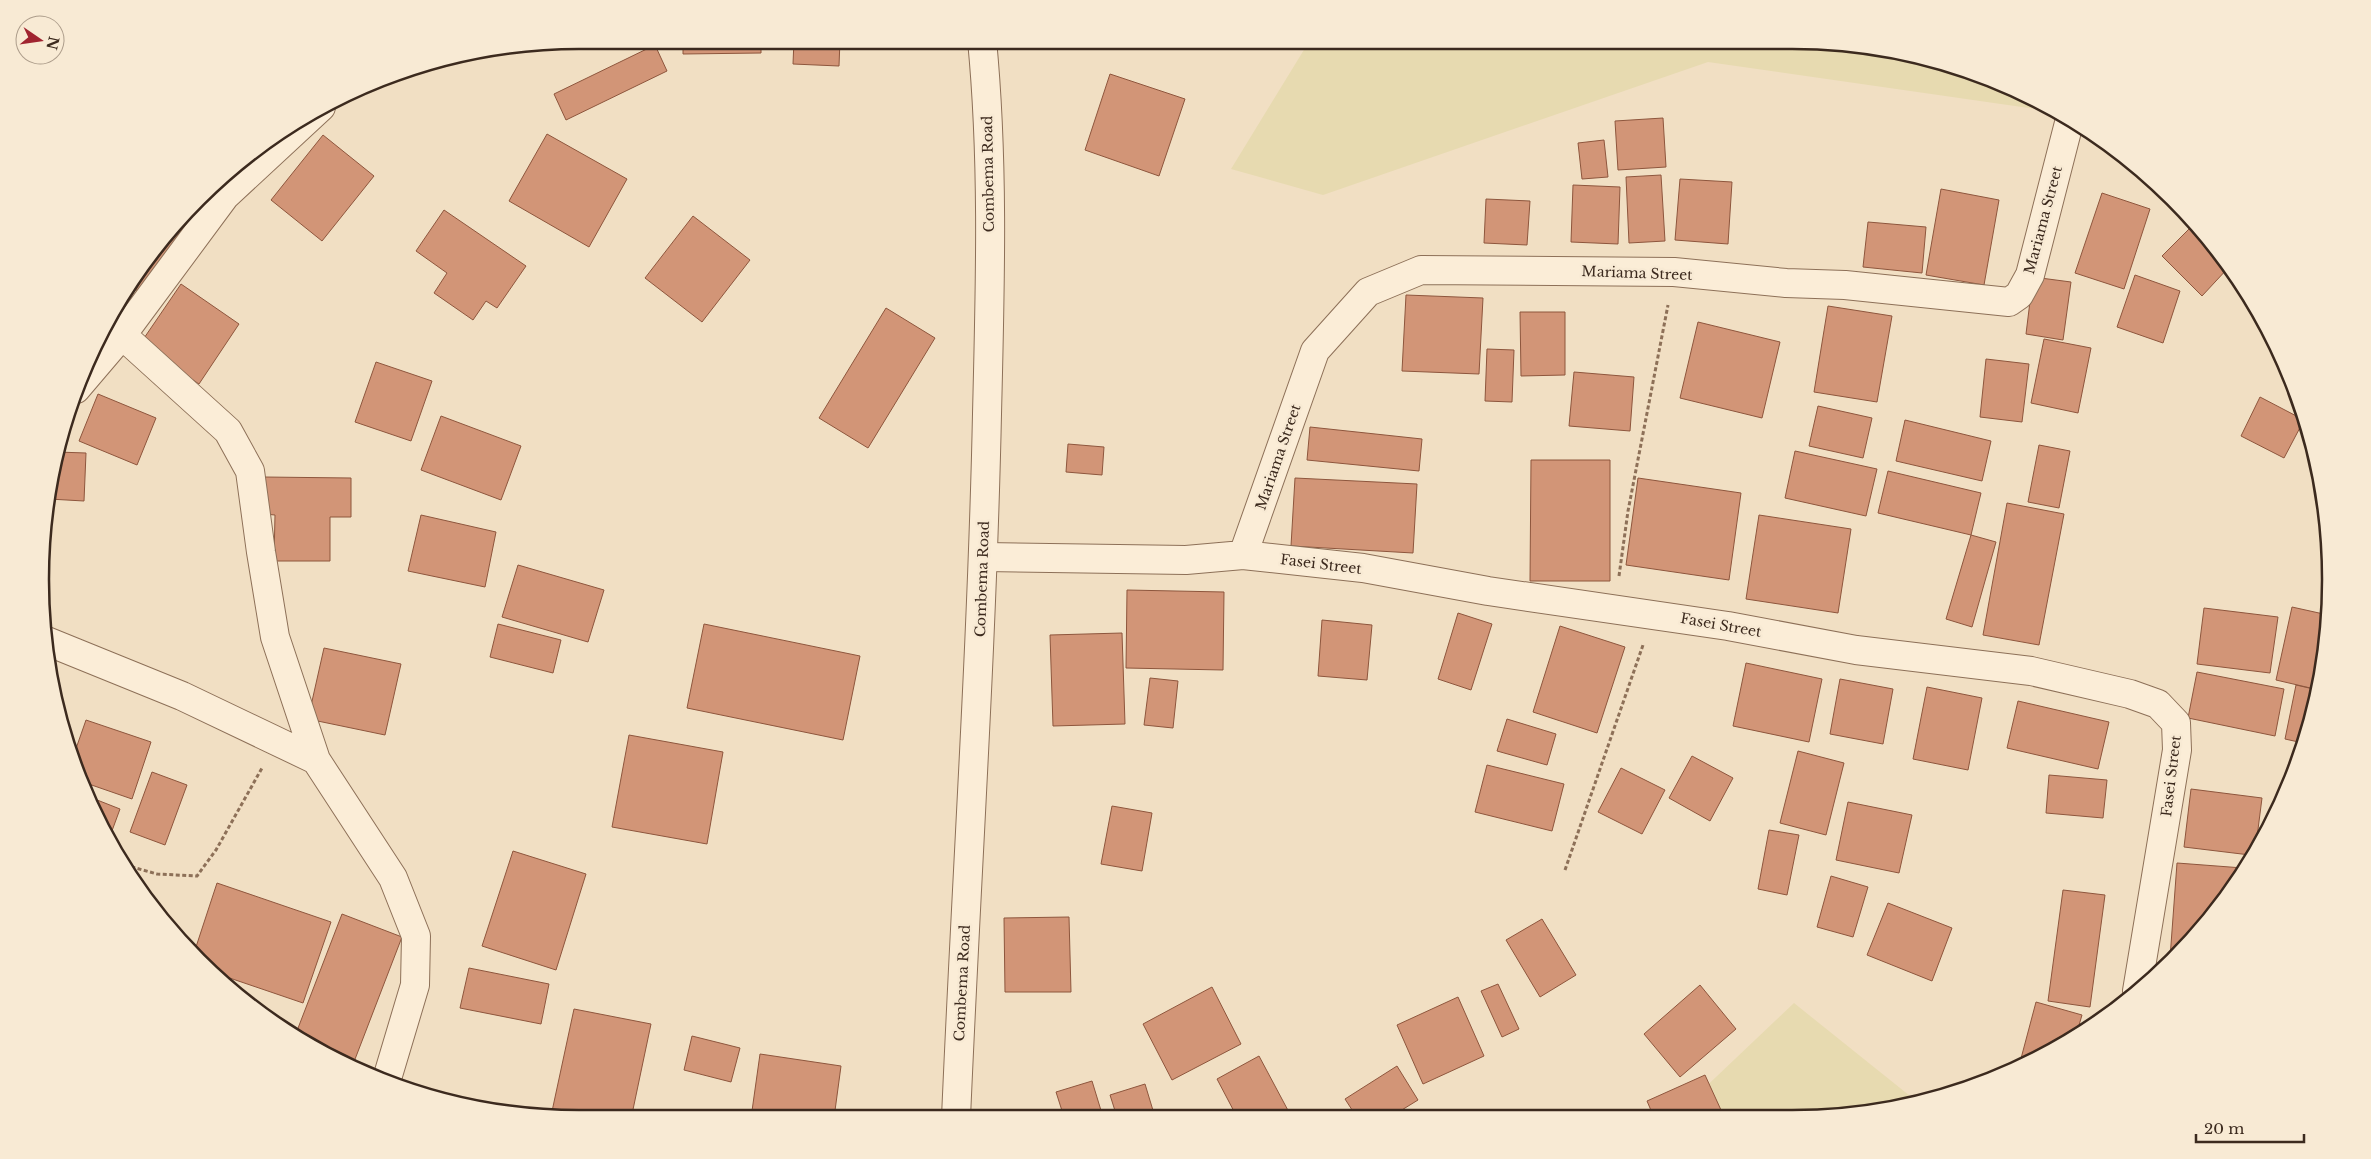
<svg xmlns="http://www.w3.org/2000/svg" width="2371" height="1159" viewBox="0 0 2371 1159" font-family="'Libre Baskerville',serif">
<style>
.farmland{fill:#e7dab0}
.building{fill:#d29577;stroke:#8e563d}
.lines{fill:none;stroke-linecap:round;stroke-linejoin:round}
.minor-casing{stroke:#8d7058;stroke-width:30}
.tertiary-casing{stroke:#8d7058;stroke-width:30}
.path{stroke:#8d7058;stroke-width:3;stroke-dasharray:4 2.5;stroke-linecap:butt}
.minor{stroke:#fbedd7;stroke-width:28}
.tertiary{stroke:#fbedd7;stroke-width:28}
.labels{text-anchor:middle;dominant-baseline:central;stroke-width:5;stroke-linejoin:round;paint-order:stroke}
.street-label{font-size:14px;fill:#3c2a1e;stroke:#f8ead4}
.rim{fill:none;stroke:#3c2a1e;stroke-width:2.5}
</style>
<rect width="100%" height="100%" fill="#f1dfc3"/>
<path class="farmland" d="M 1310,40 L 1792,40 L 1897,50 L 1998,81 L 2057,112 L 1708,62 L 1323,195 L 1231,169 Z
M 1794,1003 L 1915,1100 L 1862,1114 L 1676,1115 Z"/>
<path class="building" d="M 683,40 L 761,40 L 761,53 L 683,54 Z
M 794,40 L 840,40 L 839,66 L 793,64 Z
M 1100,40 L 1130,40 L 1126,49 Z
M 655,45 L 667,71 L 566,120 L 554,94 Z
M 1110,74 L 1185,99 L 1159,176 L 1085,150 Z
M 1663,118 L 1666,167 L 1618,170 L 1615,121 Z
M 547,134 L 627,179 L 589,247 L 509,201 Z
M 323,135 L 374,176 L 322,241 L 271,200 Z
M 1604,140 L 1608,177 L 1582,179 L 1578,143 Z
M 1661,175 L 1665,241 L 1629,243 L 1626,177 Z
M 1680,179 L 1732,182 L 1728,244 L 1675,240 Z
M 1573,185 L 1620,187 L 1618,244 L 1571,242 Z
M 1941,189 L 1999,200 L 1984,285 L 1926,275 Z
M 2102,193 L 2150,209 L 2124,289 L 2075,273 Z
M 1486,199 L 1530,201 L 1527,245 L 1484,243 Z
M 190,208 L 199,215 L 140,293 L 129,284 L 131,280 L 174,224 Z
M 444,210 L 526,266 L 497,308 L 486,301 L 473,320 L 434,293 L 447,273 L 416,251 Z
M 693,216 L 750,260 L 702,322 L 645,278 Z
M 1868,222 L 1926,227 L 1922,273 L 1863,267 Z
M 2190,228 L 2229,267 L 2202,296 L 2162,256 Z
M 2135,275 L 2180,291 L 2163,343 L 2117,327 Z
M 2033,277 L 2071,282 L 2063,340 L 2026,334 Z
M 181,284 L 239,324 L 199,384 L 140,344 Z
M 1406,295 L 1483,298 L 1479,374 L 1402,371 Z
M 1828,306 L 1892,316 L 1877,402 L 1814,392 Z
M 886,308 L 935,338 L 868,448 L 819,418 Z
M 1520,312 L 1565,312 L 1565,375 L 1521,376 Z
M 1698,322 L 1780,342 L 1762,418 L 1680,398 Z
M 2044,339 L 2091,348 L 2078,413 L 2031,403 Z
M 1487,349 L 1514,350 L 1512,402 L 1485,401 Z
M 1986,359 L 2029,364 L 2022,422 L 1980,417 Z
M 376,362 L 432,381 L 411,441 L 355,422 Z
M 1574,372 L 1634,377 L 1630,431 L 1569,426 Z
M 98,394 L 156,418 L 137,465 L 79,441 Z
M 2260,397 L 2304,420 L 2284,458 L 2241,436 Z
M 1818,406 L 1872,418 L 1863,458 L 1809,446 Z
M 441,416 L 521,446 L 501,500 L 421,470 Z
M 1905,420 L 1991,441 L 1982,481 L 1896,461 Z
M 1310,427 L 1422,439 L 1419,471 L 1307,460 Z
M 1068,444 L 1104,447 L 1102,475 L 1066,472 Z
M 2039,445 L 2070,451 L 2059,508 L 2028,502 Z
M 1795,451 L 1877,469 L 1866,516 L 1785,498 Z
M 57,452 L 86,453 L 84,501 L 49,499 L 50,474 Z
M 1531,460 L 1610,460 L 1610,581 L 1530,581 Z
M 1888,471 L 1981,493 L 1971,535 L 1878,513 Z
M 264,477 L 351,478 L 351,517 L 330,517 L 330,561 L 274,561 L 275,515 L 264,514 Z
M 1295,478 L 1417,484 L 1413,553 L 1291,546 Z
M 1638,478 L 1741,493 L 1729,580 L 1626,565 Z
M 2007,503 L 2064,514 L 2039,645 L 1983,635 Z
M 421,515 L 496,532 L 485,587 L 408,571 Z
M 1759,515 L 1851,529 L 1838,613 L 1746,599 Z
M 1971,535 L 1996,542 L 1972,627 L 1946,619 Z
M 518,565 L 604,590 L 588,642 L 502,617 Z
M 1127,590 L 1224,592 L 1223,670 L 1126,668 Z
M 2292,607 L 2328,615 L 2319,690 L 2276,680 Z
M 2204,608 L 2278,617 L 2270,673 L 2197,664 Z
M 1458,613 L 1492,624 L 1471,690 L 1438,679 Z
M 1322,620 L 1372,625 L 1367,680 L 1318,676 Z
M 498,624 L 561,640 L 553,673 L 490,657 Z
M 704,624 L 860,656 L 843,740 L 687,708 Z
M 1560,626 L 1625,647 L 1597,733 L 1533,712 Z
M 1122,633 L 1125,724 L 1053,726 L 1050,635 Z
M 324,648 L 401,664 L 385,735 L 308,719 Z
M 1746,663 L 1822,679 L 1809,742 L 1733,726 Z
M 2197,672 L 2284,689 L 2275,736 L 2188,718 Z
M 1150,678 L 1178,681 L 1173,728 L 1144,725 Z
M 1840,679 L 1893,689 L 1883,744 L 1830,734 Z
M 2296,685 L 2318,690 L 2303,743 L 2285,739 Z
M 1927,687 L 1982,698 L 1968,770 L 1913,759 Z
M 2018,701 L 2109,722 L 2098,769 L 2007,748 Z
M 1507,719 L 1556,734 L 1547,765 L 1497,751 Z
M 86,720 L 151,742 L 132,799 L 80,781 L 72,760 Z
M 629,735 L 723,752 L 707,844 L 612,827 Z
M 1798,751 L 1844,763 L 1826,835 L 1780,823 Z
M 1692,756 L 1733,778 L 1710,821 L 1669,798 Z
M 1487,765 L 1564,784 L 1552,831 L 1475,812 Z
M 1621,768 L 1665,790 L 1642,834 L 1598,812 Z
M 152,772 L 187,785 L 165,845 L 130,832 Z
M 2049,775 L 2107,780 L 2103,818 L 2046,813 Z
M 2191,789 L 2262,798 L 2256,845 L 2250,855 L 2184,847 Z
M 87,796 L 120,809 L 109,839 L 96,818 Z
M 1848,802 L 1912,815 L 1899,873 L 1836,860 Z
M 1112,806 L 1152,813 L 1142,871 L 1101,864 Z
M 1769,830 L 1799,835 L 1787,895 L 1758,889 Z
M 513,851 L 586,874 L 556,970 L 482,946 Z
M 2177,863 L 2243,868 L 2219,908 L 2170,958 Z
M 1831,876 L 1868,887 L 1853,937 L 1817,927 Z
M 217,883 L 331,922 L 303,1003 L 212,972 L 194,953 Z
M 2063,890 L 2105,895 L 2090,1007 L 2048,1001 Z
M 1888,903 L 1952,928 L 1932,981 L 1867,955 Z
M 342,914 L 402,937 L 352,1067 L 295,1036 Z
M 1069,917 L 1071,992 L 1005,992 L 1004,918 Z
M 1542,919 L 1576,975 L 1540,997 L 1506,940 Z
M 469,968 L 549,984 L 541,1024 L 460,1008 Z
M 1498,984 L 1519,1029 L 1502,1037 L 1481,991 Z
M 1700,985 L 1736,1029 L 1680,1077 L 1644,1034 Z
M 1212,987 L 1241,1044 L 1172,1080 L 1143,1024 Z
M 1458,997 L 1484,1056 L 1423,1084 L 1397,1025 Z
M 2036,1002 L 2082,1015 L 2077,1032 L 2019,1066 Z
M 574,1009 L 651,1024 L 631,1119 L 579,1119 L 551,1116 Z
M 692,1036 L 740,1048 L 731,1082 L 684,1070 Z
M 760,1054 L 841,1066 L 834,1118 L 751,1118 Z
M 1259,1056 L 1291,1116 L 1237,1117 L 1217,1079 Z
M 1397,1066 L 1418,1100 L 1392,1116 L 1356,1116 L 1345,1099 Z
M 1705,1075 L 1721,1110 L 1710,1115 L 1653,1115 L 1647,1101 Z
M 1092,1081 L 1103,1117 L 1064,1117 L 1056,1092 Z
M 1145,1084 L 1155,1117 L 1117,1117 L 1110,1095 Z"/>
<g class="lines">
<g class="minor-casing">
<path id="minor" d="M 122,335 L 228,431 L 250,471 L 261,552 L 275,637 L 316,760 L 393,878 L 416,936 L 415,985 L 386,1082
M 76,389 L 122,335 L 225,196 L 321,107
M 1243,555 L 1315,351 L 1368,292 L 1421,270 L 1674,272 L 1786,283 L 1845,285 L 2009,302 L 2019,295 L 2030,275 L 2070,119
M 984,557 L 1186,560 L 1243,555 L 1363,568 L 1488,591 L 1728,626 L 1856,650 L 2031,671 L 2130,694 L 2158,704 L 2176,723 L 2177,750 L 2137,991
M 44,640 L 182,696 L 316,760"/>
</g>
<g class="tertiary-casing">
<path id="tertiary" d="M 956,1118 C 966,883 982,649 987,414 C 990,290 994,164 982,40"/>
</g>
<path class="path" d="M 1619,576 L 1628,511 L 1668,305
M 125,865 L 157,874 L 197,876 L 216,850 L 262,768
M 1565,870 L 1643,645"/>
<use href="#minor" class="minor"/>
<use href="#tertiary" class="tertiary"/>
</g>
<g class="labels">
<g class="street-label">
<text transform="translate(988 174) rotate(-91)">Combema Road</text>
<text transform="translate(2043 220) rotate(-75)">Mariama Street</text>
<text transform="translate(1637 273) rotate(2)">Mariama Street</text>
<text transform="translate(1278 457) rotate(-71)">Mariama Street</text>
<text transform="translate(1321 564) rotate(7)">Fasei Street</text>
<text transform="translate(982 579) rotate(-88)">Combema Road</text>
<text transform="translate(1721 625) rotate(10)">Fasei Street</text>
<text transform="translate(2171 776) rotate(-83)">Fasei Street</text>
<text transform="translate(962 983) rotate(-87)">Combema Road</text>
</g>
</g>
<path d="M0 0H2371V1159H0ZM579 49H1792A530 530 0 0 1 2322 579V580A530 530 0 0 1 1792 1110H579A530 530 0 0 1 49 580V579A530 530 0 0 1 579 49Z" fill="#f8ead4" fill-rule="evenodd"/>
<path class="rim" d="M579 49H1792A530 530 0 0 1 2322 579V580A530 530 0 0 1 1792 1110H579A530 530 0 0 1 49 580V579A530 530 0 0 1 579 49Z"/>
<g transform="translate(40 40) rotate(103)"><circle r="24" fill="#f8ead4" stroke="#ad9d8b"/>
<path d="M0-4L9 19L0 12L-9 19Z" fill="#a02430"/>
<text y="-8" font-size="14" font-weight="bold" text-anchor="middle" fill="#3c2a1e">N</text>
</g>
<path d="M2196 1134v8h108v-8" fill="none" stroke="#3c2a1e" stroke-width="2.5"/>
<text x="2204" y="1134" font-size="15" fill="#3c2a1e" stroke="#f8ead4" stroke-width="4" paint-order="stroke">20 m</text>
</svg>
